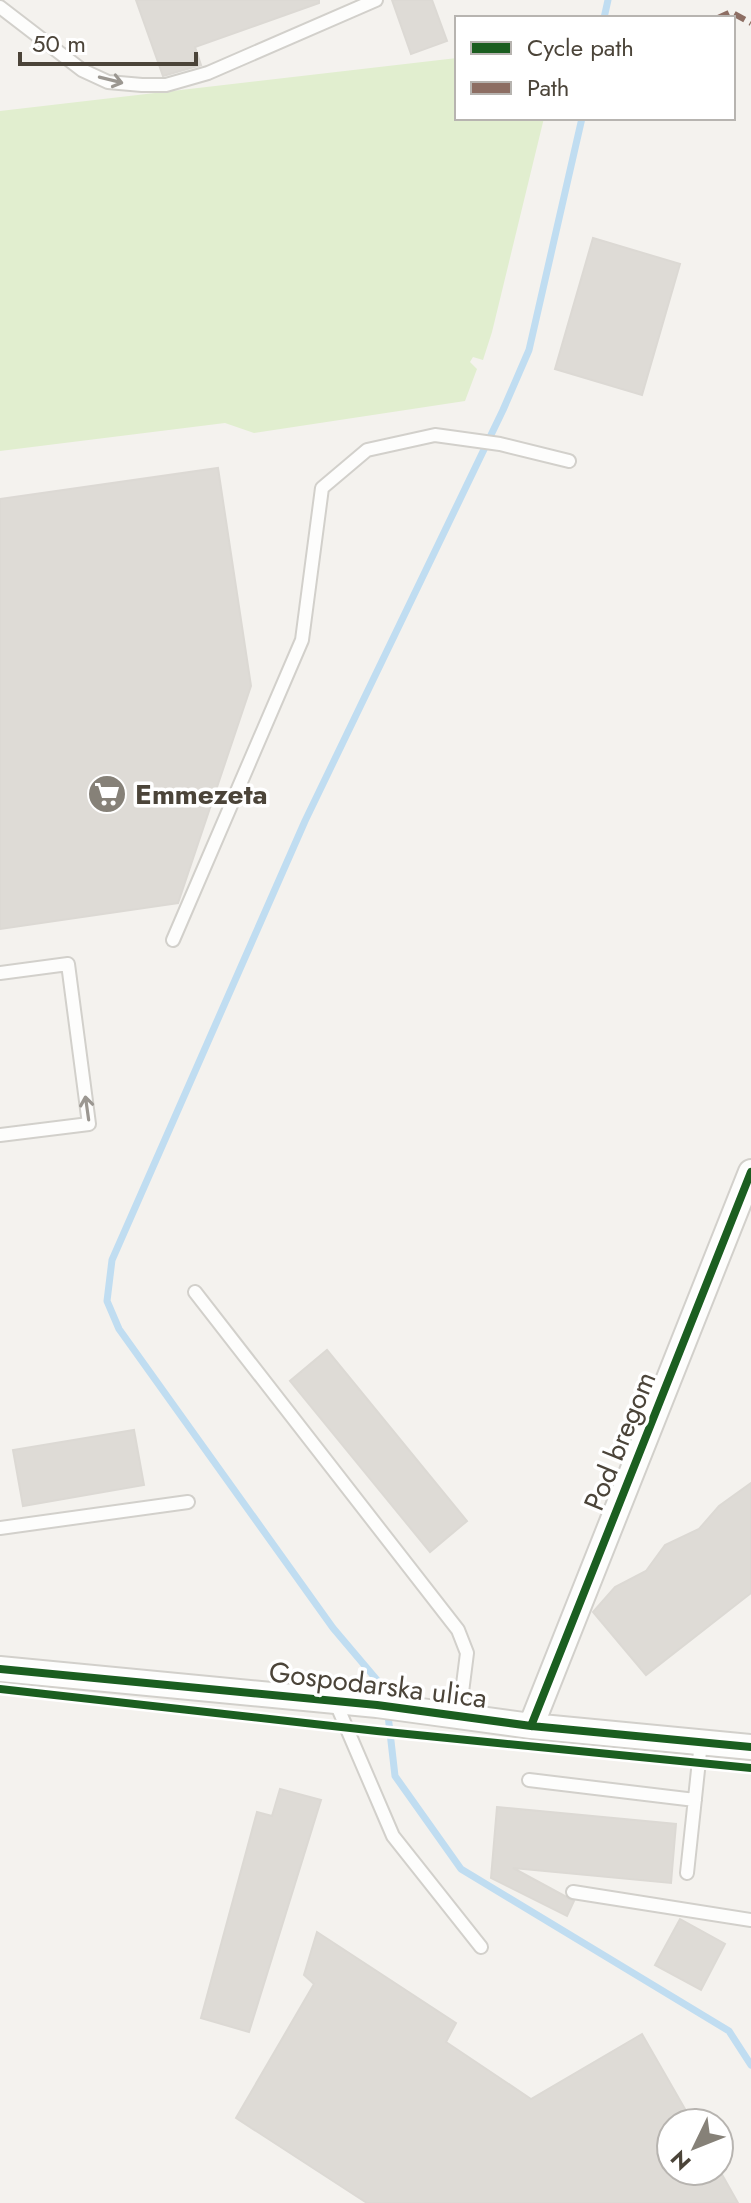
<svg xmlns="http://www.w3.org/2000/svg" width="751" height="2203" viewBox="0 0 751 2203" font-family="Jost,sans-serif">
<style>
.green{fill:#e1eecf}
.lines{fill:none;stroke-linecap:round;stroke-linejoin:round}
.stream{stroke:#c0ddf1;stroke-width:7}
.building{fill:#dedbd6;stroke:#dcd9d4;stroke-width:2}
.lane-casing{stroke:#d2d0cb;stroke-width:16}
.street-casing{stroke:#d2d0cb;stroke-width:28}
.lane{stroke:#fdfdfc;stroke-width:12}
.street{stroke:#fdfdfc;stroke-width:24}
.quiet{stroke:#8d6e63;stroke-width:6;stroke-dasharray:12 6;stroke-linecap:butt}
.cycleway-casing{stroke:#fff;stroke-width:13}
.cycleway{stroke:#1b5e20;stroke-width:8}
.oneway{stroke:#9b9791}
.labels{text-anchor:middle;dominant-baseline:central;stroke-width:7;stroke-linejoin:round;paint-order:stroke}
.poi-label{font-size:28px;font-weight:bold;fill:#4b4439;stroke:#fff;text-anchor:start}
.street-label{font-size:28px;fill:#4b4439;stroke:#fff}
</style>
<rect width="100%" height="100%" fill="#f4f2ee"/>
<path class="green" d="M 457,58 L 457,118 L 544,118 L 492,332 L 483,360 L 473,357 L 470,362 L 477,369 L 465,401 L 254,433 L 225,423 L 0,451 L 0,111 Z"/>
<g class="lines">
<path class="stream" d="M 604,18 L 608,0
M 582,118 L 529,350 L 503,410 L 305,821 L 112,1260 L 107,1301 L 119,1329 L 333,1628 L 377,1680 L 388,1715 L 395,1776 L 461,1869 L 729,2031 L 751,2065"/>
</g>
<path class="building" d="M 136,0 L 319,0 L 319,3 L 195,47 L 201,65 L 163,76 Z
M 392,0 L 432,0 L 447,41 L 411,54 Z
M 593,238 L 680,264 L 642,395 L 555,369 Z
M 218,468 L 251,686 L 178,903 L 0,929 L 0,499 Z
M 327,1350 L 467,1521 L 430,1552 L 290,1381 Z
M 134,1430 L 144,1485 L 23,1506 L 13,1450 Z
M 751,1483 L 751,1593 L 646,1675 L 593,1612 L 615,1587 L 646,1571 L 665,1545 L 699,1529 L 719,1506 Z
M 280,1789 L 321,1800 L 249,2032 L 201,2018 L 257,1812 L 272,1816 Z
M 497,1807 L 676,1824 L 671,1883 L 513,1868 L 574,1901 L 567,1916 L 491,1878 Z
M 680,1919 L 725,1944 L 701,1990 L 655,1965 Z
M 317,1932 L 456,2023 L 446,2042 L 531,2099 L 642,2034 L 693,2123 L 671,2123 L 671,2171 L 720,2171 L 738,2203 L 367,2203 L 236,2118 L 314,1984 L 304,1975 Z"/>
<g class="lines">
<g class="lane-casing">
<path id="lane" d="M 0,7 L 82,70 L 108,82 L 142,85 L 166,85 L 208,73 L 376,0
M 173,940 L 302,640 L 322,488 L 367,450 L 435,435 L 500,444 L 569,461
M 0,973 L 68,964 L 89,1124 L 0,1135
M 195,1292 L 458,1630 L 467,1653 L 459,1716
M 0,1528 L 188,1502
M 335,1701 L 393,1836 L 481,1947
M 529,1780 L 695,1800
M 687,1873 L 701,1742
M 573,1892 L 751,1920"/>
</g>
<g class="street-casing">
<path id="street" d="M 0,1669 L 377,1705 L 531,1726 L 751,1747
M 531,1726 L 751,1172"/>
</g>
<use href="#lane" class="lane"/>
<use href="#street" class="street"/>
<path class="quiet" d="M 718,18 L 731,12 L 751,23"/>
<g class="cycleway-casing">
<path id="cycleway" d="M 0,1669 L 377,1705 L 531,1726 L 751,1747
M 0,1689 L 377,1731 L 751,1768
M 531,1726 L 751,1172"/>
</g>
<use href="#cycleway" class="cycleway"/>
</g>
<defs><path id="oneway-shaft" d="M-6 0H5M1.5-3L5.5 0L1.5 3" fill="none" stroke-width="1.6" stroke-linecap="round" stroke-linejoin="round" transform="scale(2)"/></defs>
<g class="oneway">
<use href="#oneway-shaft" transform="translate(111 80) rotate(14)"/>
<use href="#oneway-shaft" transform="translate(87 1108) rotate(-98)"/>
</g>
<defs>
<g id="supermarket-disc" transform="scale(2)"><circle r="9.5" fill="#868178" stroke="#fff"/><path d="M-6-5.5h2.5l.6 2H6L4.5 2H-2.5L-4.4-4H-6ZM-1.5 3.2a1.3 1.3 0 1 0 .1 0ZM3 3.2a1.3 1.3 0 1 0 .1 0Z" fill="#fff"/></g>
</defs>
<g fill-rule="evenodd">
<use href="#supermarket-disc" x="107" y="794"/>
</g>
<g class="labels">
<g class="poi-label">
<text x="135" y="794">Emmezeta</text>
</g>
<g class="street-label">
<text transform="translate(620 1441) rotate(-68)">Pod bregom</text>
<text transform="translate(378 1685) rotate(7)">Gospodarska ulica</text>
</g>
</g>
<rect x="455" y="16" width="280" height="104" fill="#ffffff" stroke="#b7b4b0" stroke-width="2"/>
<rect x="471" y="42" width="40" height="12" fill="#1b5e20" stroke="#b7b4b0" stroke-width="2"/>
<text x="527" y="56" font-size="24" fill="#4b4439">Cycle path</text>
<rect x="471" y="82" width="40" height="12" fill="#8d6e63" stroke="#b7b4b0" stroke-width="2"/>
<text x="527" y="96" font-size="24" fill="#4b4439">Path</text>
<g transform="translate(695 2147) rotate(227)"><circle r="38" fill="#ffffff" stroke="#b7b4b0" stroke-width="2"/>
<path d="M0-6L14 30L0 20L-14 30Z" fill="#868178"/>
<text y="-12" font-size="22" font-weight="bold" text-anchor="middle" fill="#4b4439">N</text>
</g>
<path d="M20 52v12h176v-12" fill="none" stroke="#4b4439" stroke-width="4"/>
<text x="32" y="52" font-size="24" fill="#4b4439" stroke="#ffffff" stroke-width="6" paint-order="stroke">50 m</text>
</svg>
